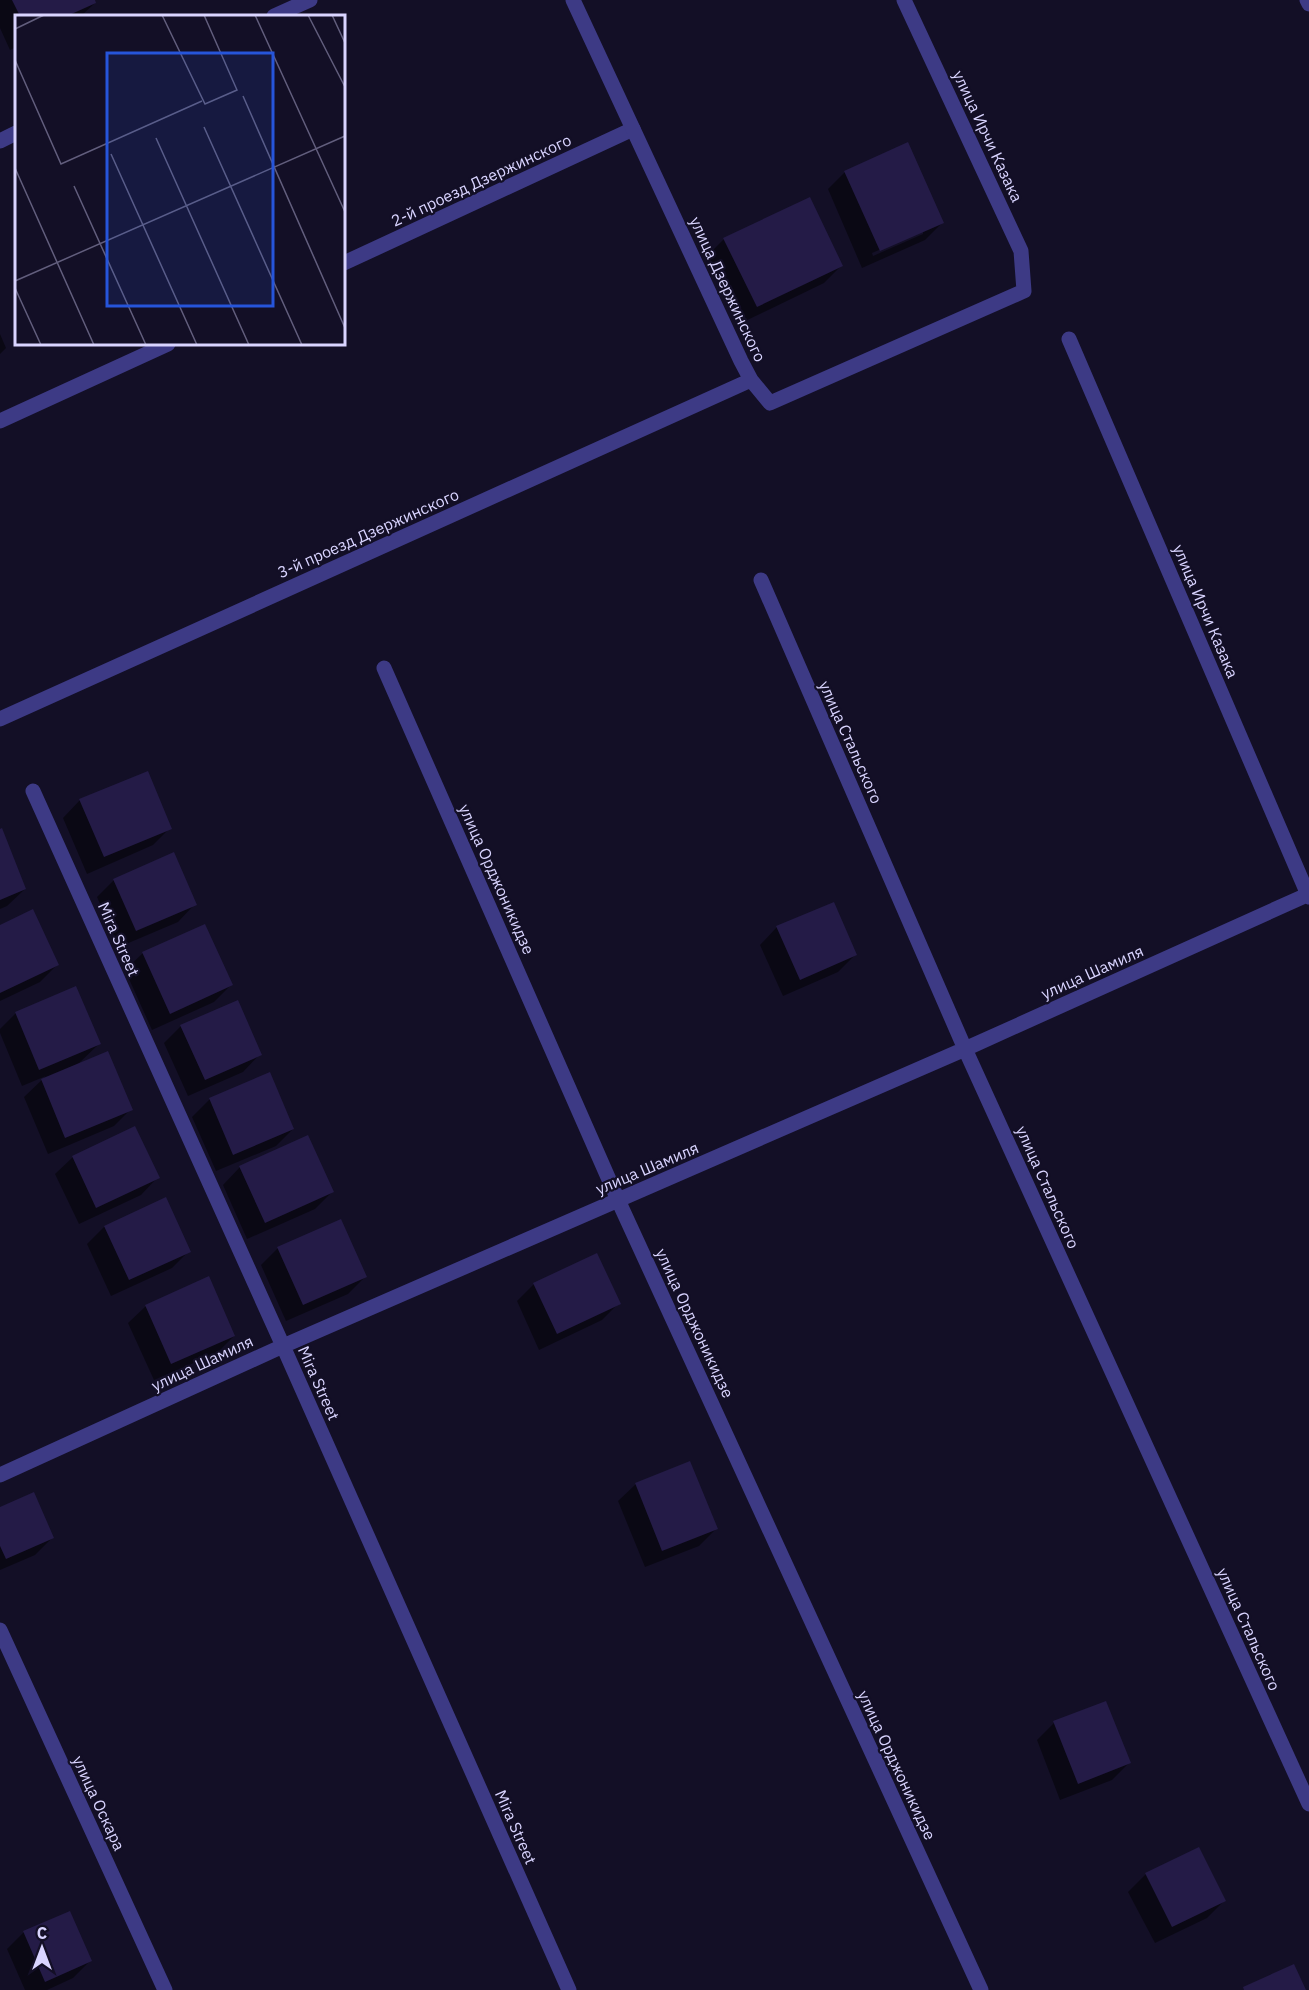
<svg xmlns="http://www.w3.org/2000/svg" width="1309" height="1990" viewBox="0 0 1309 1990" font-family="'IBM Plex Sans',sans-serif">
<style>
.shadow{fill:#0007;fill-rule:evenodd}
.building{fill:#241b47}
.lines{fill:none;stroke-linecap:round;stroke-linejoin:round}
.lane{stroke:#3d3a85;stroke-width:15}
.street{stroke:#3d3a85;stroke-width:15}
.labels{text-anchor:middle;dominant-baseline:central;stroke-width:4.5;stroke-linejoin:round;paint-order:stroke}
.street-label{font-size:16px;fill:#d9d4ff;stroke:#130f26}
.inset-road{fill:none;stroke:#625e7d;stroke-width:1.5}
.view{fill:#2655da;fill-opacity:0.15;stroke:#2655da;stroke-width:3}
.inset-edge{fill:none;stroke:#d9d4ff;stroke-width:3}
</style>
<rect width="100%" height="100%" fill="#130f26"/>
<path class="shadow" d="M 0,0 L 93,0 L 95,3 L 81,16 L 16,16 L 16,47 L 10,50 L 0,28 Z
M 845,172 L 942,223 L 925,240 L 862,268 L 828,189 ZM 923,231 L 923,234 L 873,256 L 872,253 Z
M 724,239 L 841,266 L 824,283 L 739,324 L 707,256 Z
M 0,334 L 6,348 L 0,354 Z
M 80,800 L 170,828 L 153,845 L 87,874 L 63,818 Z
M 0,830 L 25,889 L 7,906 L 0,909 Z
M 114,880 L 195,904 L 178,922 L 119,947 L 97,897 Z
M 204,926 L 231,985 L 214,1002 L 152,1030 L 125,970 L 143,953 Z
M 0,927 L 58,964 L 40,982 L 0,1001 Z
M 777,927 L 855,955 L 838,972 L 783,996 L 760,945 Z
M 16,1013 L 99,1044 L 77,1065 L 131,1109 L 114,1126 L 48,1154 L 24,1097 L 46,1076 L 22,1086 L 0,1033 L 0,1029 Z
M 181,1026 L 260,1054 L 243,1072 L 188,1096 L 164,1043 Z
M 210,1099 L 293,1129 L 276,1146 L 216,1171 L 192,1117 Z
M 73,1157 L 158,1177 L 141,1195 L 79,1224 L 55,1174 Z
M 240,1167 L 332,1192 L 315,1209 L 247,1239 L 223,1185 Z
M 165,1199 L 189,1251 L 172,1268 L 111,1296 L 87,1244 L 104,1227 Z
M 278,1248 L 365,1277 L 348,1294 L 286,1321 L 261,1265 Z
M 534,1284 L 619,1303 L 602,1320 L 539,1350 L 517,1301 Z
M 146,1306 L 234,1336 L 217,1353 L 154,1380 L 128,1323 Z
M 636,1484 L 716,1529 L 699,1546 L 645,1567 L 618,1501 Z
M 0,1509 L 52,1538 L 35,1555 L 0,1570 Z
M 1054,1723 L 1129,1763 L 1112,1780 L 1060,1800 L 1037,1740 Z
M 1198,1849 L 1224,1901 L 1207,1918 L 1155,1943 L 1128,1892 L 1146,1874 Z
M 24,1932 L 90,1961 L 73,1978 L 47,1990 L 25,1990 L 7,1949 Z"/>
<path class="building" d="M 12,0 L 95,0 L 96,3 L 67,16 L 20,16 Z
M 908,142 L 944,223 L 880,251 L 844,171 Z
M 810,197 L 843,266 L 757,307 L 723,238 Z
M 148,771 L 172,829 L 104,857 L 79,799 Z
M 2,828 L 26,889 L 0,900 L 0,829 Z
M 174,852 L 197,905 L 136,931 L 113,879 Z
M 834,902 L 857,955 L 800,980 L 776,926 Z
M 33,909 L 59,965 L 0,993 L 0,925 Z
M 205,924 L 233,985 L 170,1014 L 142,952 Z
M 76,986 L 101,1044 L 39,1070 L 15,1012 Z
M 238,1000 L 262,1055 L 205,1080 L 180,1025 Z
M 108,1051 L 133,1110 L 65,1138 L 41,1079 Z
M 270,1072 L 294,1129 L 233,1155 L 209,1098 Z
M 135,1126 L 160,1178 L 96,1208 L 72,1156 Z
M 308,1135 L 334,1192 L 265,1223 L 239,1166 Z
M 166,1197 L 191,1252 L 129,1280 L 104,1226 Z
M 341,1219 L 367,1277 L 303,1305 L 277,1247 Z
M 597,1253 L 621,1304 L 557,1334 L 533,1283 Z
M 209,1276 L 235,1336 L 171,1364 L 145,1305 Z
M 690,1461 L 718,1529 L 662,1551 L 635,1483 Z
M 34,1492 L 54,1538 L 6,1559 L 0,1546 L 0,1507 Z
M 1106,1701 L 1131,1763 L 1078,1784 L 1053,1721 Z
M 1199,1847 L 1226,1901 L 1172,1927 L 1145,1873 Z
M 70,1911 L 92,1961 L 45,1982 L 23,1931 Z
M 1294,1964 L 1306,1990 L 1244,1990 L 1243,1987 Z"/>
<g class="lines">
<path class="lane" d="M 274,16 L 310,0
M 0,141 L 16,133
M 344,263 L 633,129
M 0,421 L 168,344"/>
<path class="street" d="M 573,0 L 741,361 L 751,380 L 770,403 L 1024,291 L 1021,251 L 904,0
M 1307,0 L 1309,4
M 1069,339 L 1309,897
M 761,580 L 965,1049 L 1309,1804
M 384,668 L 618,1200 L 981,1990
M 0,719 L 751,380
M 33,791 L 283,1346 L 569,1990
M 0,1475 L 283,1346 L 965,1049 L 1309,894
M 0,1630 L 165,1990"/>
</g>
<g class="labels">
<g class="street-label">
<text transform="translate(988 136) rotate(65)">улица Ирчи Казака</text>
<text transform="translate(481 180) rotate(-25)">2-й проезд Дзержинского</text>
<text transform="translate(728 289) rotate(65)">улица Дзержинского</text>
<text transform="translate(368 533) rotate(-24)">3-й проезд Дзержинского</text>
<text transform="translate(1206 611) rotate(67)">улица Ирчи Казака</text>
<text transform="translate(851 742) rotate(66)">улица Стальского</text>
<text transform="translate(497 879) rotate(66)">улица Орджоникидзе</text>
<text transform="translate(119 939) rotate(66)">Mira Street</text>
<text transform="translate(1092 972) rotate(-24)">улица Шамиля</text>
<text transform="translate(647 1168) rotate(-23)">улица Шамиля</text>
<text transform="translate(1048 1187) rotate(66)">улица Стальского</text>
<text transform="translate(695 1323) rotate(65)">улица Орджоникидзе</text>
<text transform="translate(202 1363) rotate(-25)">улица Шамиля</text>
<text transform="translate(319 1383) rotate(66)">Mira Street</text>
<text transform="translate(1249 1629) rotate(66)">улица Стальского</text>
<text transform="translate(897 1765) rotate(65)">улица Орджоникидзе</text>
<text transform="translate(99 1803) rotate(65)">улица Оскара</text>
<text transform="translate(516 1827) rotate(66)">Mira Street</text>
</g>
</g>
<g transform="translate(15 15)">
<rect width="330" height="330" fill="#130f26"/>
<path class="inset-road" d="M 147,0 L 190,89 L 222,75 L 189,0M 240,0 L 330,197M 293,0 L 330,72M 317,0 L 330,28M 0,14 L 29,0M 0,45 L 46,149 L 187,86M 228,81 L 330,313M 189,112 L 287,330M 141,123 L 234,330M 96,139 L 182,330M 0,153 L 79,330M 59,171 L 131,330M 0,266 L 330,121M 0,273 L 26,330"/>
<path class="view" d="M 92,38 L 258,38 L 258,291 L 92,291 Z"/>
<rect width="330" height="330" class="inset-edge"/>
</g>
<g transform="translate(42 1948)" stroke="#130f26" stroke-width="4.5" paint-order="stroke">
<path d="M0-4.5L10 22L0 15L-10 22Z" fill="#d9d4ff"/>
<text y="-9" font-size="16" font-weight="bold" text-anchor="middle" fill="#d9d4ff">С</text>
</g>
</svg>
